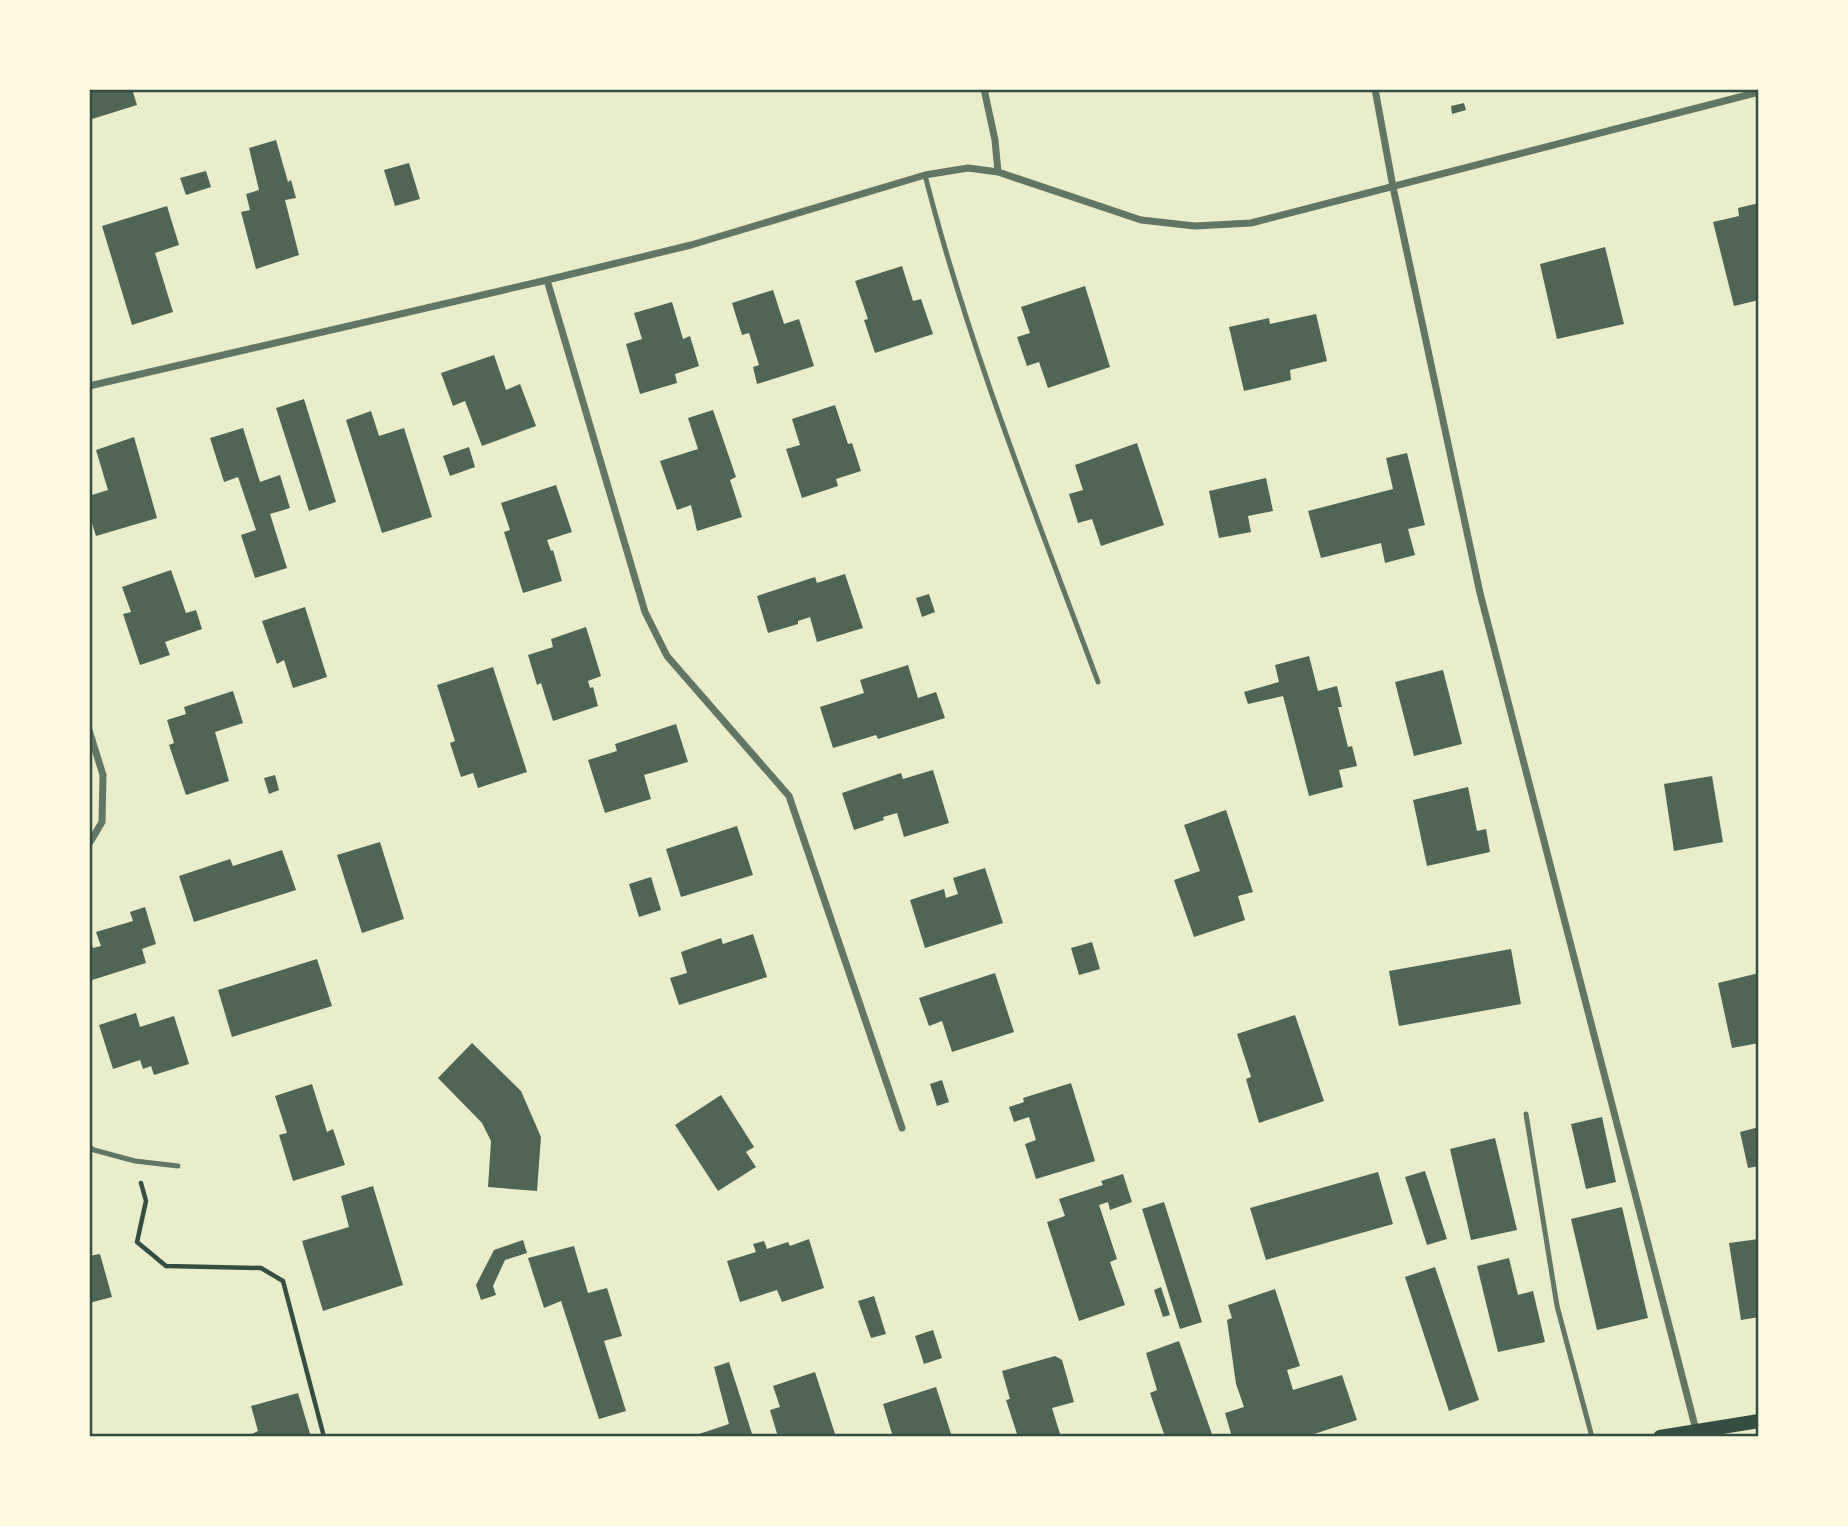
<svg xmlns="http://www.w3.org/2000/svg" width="1848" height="1526" viewBox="0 0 1848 1526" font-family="'DM Sans',sans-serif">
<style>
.building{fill:#4f6655}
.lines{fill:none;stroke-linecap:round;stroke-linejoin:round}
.path{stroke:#344e41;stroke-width:4.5}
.service{stroke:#617663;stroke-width:5}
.minor{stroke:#617663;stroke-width:7}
.secondary{stroke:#344e41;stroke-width:14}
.neatline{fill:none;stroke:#344e41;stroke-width:2.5}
</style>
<rect width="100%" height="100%" fill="#e9edc9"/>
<path class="building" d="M 89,89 L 132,89 L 137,105 L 89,120 Z
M 1464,103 L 1466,110 L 1452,114 L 1451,106 Z
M 276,140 L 288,182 L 291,180 L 296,198 L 285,200 L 299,255 L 256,269 L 241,212 L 250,210 L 246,194 L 259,190 L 249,148 Z
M 409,163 L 420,199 L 395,206 L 384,170 Z
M 206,171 L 211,187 L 186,195 L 180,178 Z
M 1759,203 L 1759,300 L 1734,306 L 1713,222 L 1739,216 L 1738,208 Z
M 167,206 L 179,245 L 155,253 L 173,312 L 132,325 L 102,226 Z
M 1605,247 L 1624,324 L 1557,339 L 1540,264 Z
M 902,266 L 913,301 L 921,299 L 933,334 L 875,353 L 864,320 L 868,319 L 855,281 Z
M 1085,286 L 1110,367 L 1048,388 L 1039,362 L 1027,366 L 1017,337 L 1030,333 L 1021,307 Z
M 773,290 L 784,324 L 799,319 L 814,366 L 757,384 L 753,367 L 759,365 L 749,333 L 742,335 L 732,303 Z
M 672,302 L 683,339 L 690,336 L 699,366 L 675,374 L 677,383 L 640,394 L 626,344 L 642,339 L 634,313 Z
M 1316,314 L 1327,361 L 1290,370 L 1291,380 L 1244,391 L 1229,327 L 1269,318 L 1270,324 Z
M 494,355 L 506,390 L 520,384 L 536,426 L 482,446 L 465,401 L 453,406 L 441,373 Z
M 304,399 L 336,502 L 309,511 L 276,408 Z
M 835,405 L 848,444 L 852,443 L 861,471 L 836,479 L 838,486 L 802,498 L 786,449 L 800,445 L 792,419 Z
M 713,410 L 736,477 L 730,480 L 742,517 L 697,531 L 691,505 L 677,510 L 660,461 L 698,449 L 688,418 Z
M 371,411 L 379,436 L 404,428 L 432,517 L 382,533 L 346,420 Z
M 243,428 L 260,482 L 280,475 L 290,508 L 270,514 L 287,568 L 255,578 L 241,535 L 256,530 L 238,477 L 224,482 L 210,438 Z
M 134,437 L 157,518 L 96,536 L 89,514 L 89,496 L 108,490 L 96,450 Z
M 1137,443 L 1164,525 L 1101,546 L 1092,519 L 1078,523 L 1069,494 L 1083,490 L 1075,465 Z
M 469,447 L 475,467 L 450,476 L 443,456 Z
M 1407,453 L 1425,525 L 1408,529 L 1415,555 L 1385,563 L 1381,543 L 1321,558 L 1308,511 L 1393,489 L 1386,458 Z
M 1266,478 L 1273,511 L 1248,516 L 1251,532 L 1219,538 L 1209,491 Z
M 556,485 L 572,532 L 547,540 L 551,551 L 553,550 L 562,581 L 523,593 L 504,532 L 510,530 L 501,503 Z
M 171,570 L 186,613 L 196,610 L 202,629 L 165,642 L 170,655 L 140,665 L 123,614 L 131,612 L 122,587 Z
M 845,574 L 863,628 L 817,642 L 810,617 L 798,621 L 798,624 L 768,633 L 757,596 L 815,577 L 817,583 Z
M 929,594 L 935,612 L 922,617 L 916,598 Z
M 305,607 L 327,677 L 293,688 L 284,660 L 277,664 L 262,621 Z
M 586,627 L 601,676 L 588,681 L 590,688 L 593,687 L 598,706 L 553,721 L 541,683 L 537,685 L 528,655 L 553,647 L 551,639 Z
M 1309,656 L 1318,691 L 1337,686 L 1342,707 L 1338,707 L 1348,747 L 1352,746 L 1357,766 L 1339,770 L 1343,787 L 1309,796 L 1283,696 L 1248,704 L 1244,692 L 1279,682 L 1275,665 Z
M 908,665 L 918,698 L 936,692 L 945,718 L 878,739 L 876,735 L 833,748 L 820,707 L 864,693 L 860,680 Z
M 493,667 L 527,772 L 478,788 L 473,773 L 461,777 L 450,743 L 455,741 L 437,685 Z
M 1443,670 L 1462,744 L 1414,756 L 1395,682 Z
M 233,691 L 243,723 L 215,732 L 229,781 L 186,795 L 169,745 L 174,743 L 167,720 L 186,714 L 184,707 Z
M 676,724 L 688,762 L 644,775 L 651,799 L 605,813 L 588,760 L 617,751 L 615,744 Z
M 933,770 L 949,823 L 904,837 L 897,813 L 883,817 L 884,820 L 854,830 L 842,793 L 901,773 L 903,779 Z
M 275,775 L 279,790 L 269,794 L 264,778 Z
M 1712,776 L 1723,842 L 1674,851 L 1664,784 Z
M 1468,787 L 1477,831 L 1486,829 L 1490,852 L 1427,866 L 1413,800 Z
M 1226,810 L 1253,892 L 1238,896 L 1245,920 L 1194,937 L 1174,880 L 1200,871 L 1184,825 Z
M 737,826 L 753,875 L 681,897 L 666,849 Z
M 380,842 L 404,919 L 362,933 L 337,855 Z
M 282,850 L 296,890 L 194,922 L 179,876 L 230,859 L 233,866 Z
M 985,868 L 1003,923 L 925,948 L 910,900 L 944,889 L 946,898 L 958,894 L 953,878 Z
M 651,877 L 661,910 L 639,917 L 629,884 Z
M 145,907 L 156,944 L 142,949 L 146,963 L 89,981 L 89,936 L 93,948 L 101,946 L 96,932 L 133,921 L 130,912 Z
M 753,934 L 767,977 L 679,1005 L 670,978 L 687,973 L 681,952 L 721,938 L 723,944 Z
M 1092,942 L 1100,969 L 1079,975 L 1071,948 Z
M 1511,949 L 1521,1004 L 1399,1026 L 1389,971 Z
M 317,959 L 332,1006 L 232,1037 L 218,990 Z
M 995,973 L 1014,1032 L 952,1052 L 942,1021 L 929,1026 L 919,998 Z
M 1759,973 L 1759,1043 L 1732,1048 L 1718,983 Z
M 136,1013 L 140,1027 L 174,1016 L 189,1064 L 154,1075 L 151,1066 L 143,1069 L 140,1060 L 113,1069 L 99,1025 Z
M 1295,1015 L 1324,1101 L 1259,1123 L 1246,1079 L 1251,1077 L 1237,1034 Z
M 472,1043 L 521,1091 L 541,1137 L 537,1191 L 488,1187 L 491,1141 L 482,1123 L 438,1078 Z
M 942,1080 L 949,1102 L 937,1106 L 930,1084 Z
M 1071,1083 L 1095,1161 L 1036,1179 L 1025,1144 L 1036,1140 L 1029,1117 L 1014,1122 L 1009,1107 L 1024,1102 L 1023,1098 Z
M 312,1084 L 327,1132 L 333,1129 L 345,1165 L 293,1181 L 279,1135 L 287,1133 L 275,1096 Z
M 721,1095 L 754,1147 L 746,1152 L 756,1167 L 718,1191 L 675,1125 Z
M 1602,1117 L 1616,1182 L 1586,1189 L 1571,1124 Z
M 1759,1127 L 1759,1166 L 1748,1168 L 1740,1132 Z
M 1495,1138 L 1517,1230 L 1471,1240 L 1450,1149 Z
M 1425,1171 L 1447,1239 L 1427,1245 L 1405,1177 Z
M 1378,1172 L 1393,1224 L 1266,1260 L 1250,1208 Z
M 1123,1174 L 1132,1202 L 1110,1210 L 1108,1202 L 1099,1205 L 1117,1259 L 1110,1262 L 1125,1305 L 1079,1321 L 1047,1222 L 1065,1216 L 1059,1199 L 1103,1185 L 1101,1181 Z
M 373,1186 L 403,1285 L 323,1311 L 302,1241 L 349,1227 L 341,1196 Z
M 1164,1202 L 1202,1322 L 1180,1329 L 1142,1209 Z
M 1622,1207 L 1648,1318 L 1597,1330 L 1571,1219 Z
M 809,1239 L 824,1288 L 782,1302 L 777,1290 L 740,1302 L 727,1261 L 756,1252 L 753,1244 L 764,1241 L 767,1249 L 788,1242 L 790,1246 Z
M 1759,1239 L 1759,1317 L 1741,1320 L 1729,1243 Z
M 523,1240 L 527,1253 L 505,1260 L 493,1286 L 496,1295 L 481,1300 L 476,1285 L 494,1250 Z
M 574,1246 L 588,1293 L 607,1288 L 622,1336 L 604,1341 L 626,1411 L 599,1419 L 561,1301 L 544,1308 L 528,1258 Z
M 100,1254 L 112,1297 L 89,1303 L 89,1256 Z
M 1509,1258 L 1518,1295 L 1533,1291 L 1545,1342 L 1498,1352 L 1477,1266 Z
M 1435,1267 L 1479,1400 L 1449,1411 L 1405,1277 Z
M 1161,1287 L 1170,1315 L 1163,1317 L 1154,1290 Z
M 1275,1289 L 1300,1366 L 1287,1370 L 1293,1390 L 1342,1375 L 1357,1420 L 1305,1437 L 1232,1437 L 1225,1413 L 1244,1407 L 1236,1384 L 1227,1320 L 1232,1318 L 1228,1305 Z
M 874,1296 L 886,1334 L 871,1338 L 858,1301 Z
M 933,1330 L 942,1358 L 924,1364 L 915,1336 Z
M 1179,1341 L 1185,1358 L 1213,1437 L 1165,1437 L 1150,1393 L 1157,1390 L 1146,1353 Z
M 1055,1356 L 1062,1360 L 1074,1402 L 1052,1408 L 1061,1437 L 1018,1437 L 1006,1400 L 1010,1399 L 1002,1371 Z
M 729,1362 L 753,1437 L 690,1437 L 729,1424 L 714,1367 Z
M 815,1372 L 836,1437 L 778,1437 L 770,1410 L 780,1407 L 773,1386 Z
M 936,1387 L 952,1437 L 893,1437 L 883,1404 Z
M 298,1393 L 311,1437 L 252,1437 L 252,1434 L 258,1431 L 251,1406 Z"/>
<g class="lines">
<path class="path" d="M 141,1183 L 146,1201 L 137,1242 L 166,1266 L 261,1268 L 283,1281 L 324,1437"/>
<path class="service" d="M 925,175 C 969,348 1036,515 1098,682
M 1526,1114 L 1557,1306 L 1592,1437
M 89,1147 L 94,1150 L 135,1161 L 178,1166"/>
<path class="minor" d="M 984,89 L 995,140 L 998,172
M 1375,89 L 1393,187 L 1480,593 L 1696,1430
M 547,280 L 645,612 L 667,656 L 789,796 L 902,1128
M 89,386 L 547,280 L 691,245 L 925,175 L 968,168 L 998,172 L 1141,220 L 1195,226 L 1251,223 L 1759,92
M 89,730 L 103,775 L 102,822 L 89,844"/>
<path class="secondary" d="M 1660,1437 L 1759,1421"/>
</g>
<rect width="1848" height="1526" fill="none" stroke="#fefae0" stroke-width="182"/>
<rect x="91" y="91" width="1666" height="1344" class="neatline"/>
</svg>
